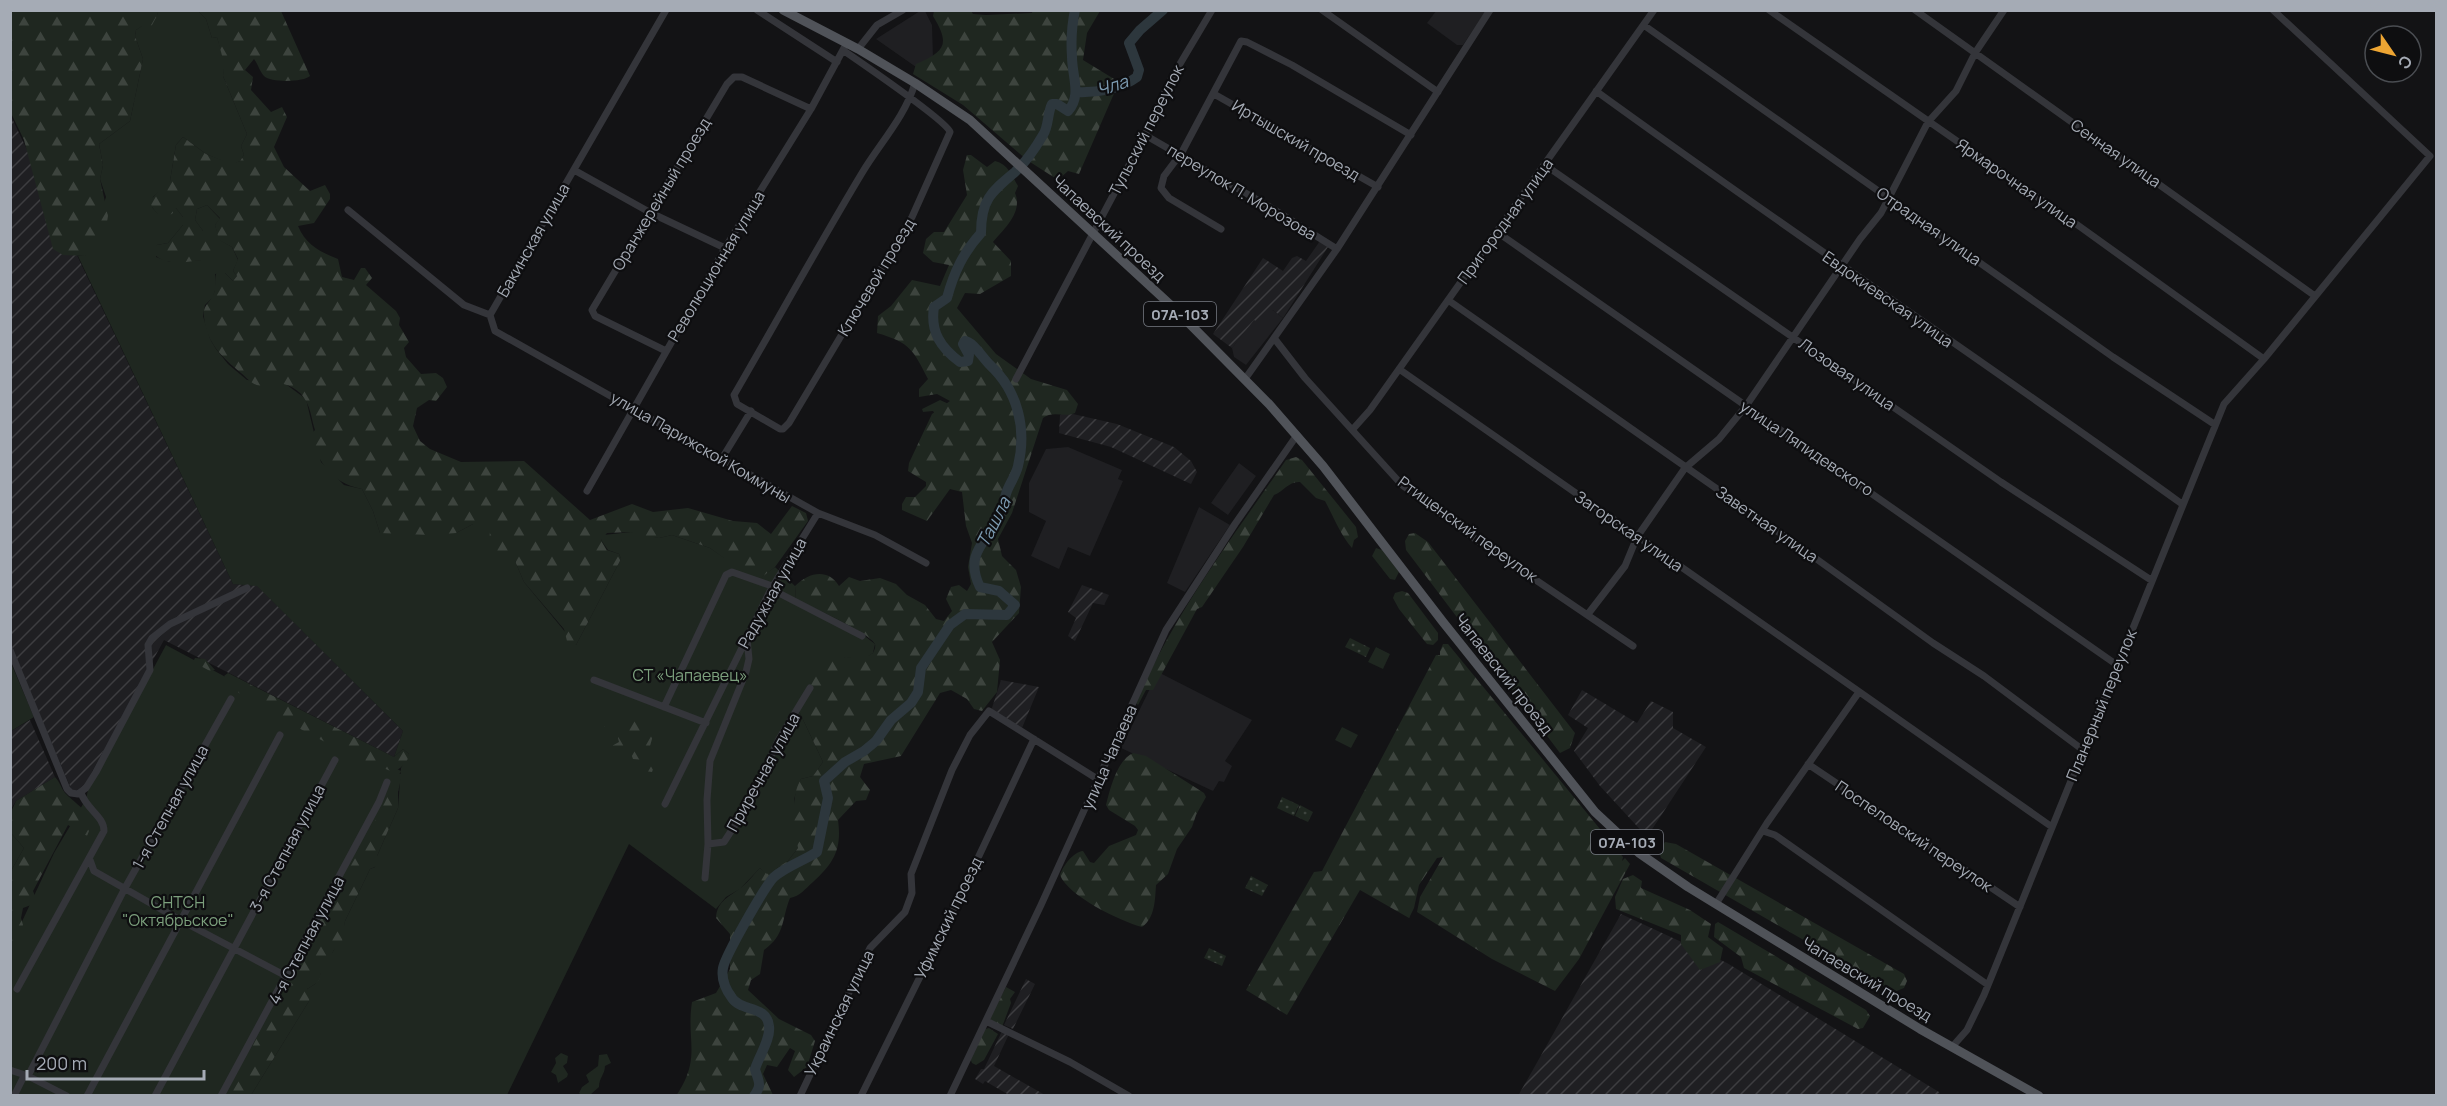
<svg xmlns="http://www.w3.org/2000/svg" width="2447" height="1106" viewBox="0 0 2447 1106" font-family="Manrope,sans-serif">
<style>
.built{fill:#1f1f22}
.industrial{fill:url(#industrial-furrows)}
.green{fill:#1f2720}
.forest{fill:url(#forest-firs)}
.park{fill:url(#park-dots)}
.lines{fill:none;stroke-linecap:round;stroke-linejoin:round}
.river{stroke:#2d373d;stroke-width:10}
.minor{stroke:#34353a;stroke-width:7}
.major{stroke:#505359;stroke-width:9}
.labels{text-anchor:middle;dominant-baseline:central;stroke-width:4.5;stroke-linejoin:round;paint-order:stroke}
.shield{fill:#0e0e10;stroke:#787c84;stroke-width:1.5}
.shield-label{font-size:15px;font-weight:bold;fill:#a5abb5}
.street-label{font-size:16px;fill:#a5abb5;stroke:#0e0e10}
.park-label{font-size:16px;fill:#7ca07d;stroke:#0e0e10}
.water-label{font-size:18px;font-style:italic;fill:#7c9ab0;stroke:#0e0e10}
</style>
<defs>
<pattern id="industrial-furrows" width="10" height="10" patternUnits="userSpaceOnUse" patternTransform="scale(1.5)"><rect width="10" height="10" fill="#1f1f22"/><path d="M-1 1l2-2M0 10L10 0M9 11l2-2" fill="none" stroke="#3d3d40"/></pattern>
<pattern id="forest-firs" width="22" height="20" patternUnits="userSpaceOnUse" patternTransform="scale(1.5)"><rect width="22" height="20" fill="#1f2720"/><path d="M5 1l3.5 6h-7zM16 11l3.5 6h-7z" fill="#3d443e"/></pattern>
<pattern id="park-dots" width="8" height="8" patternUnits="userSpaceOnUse" patternTransform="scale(1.5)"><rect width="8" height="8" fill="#1f2720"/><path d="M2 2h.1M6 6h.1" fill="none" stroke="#3d443e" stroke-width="1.8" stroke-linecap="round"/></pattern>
</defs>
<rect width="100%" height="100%" fill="#131315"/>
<path class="built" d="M 920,11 L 925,11 L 932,25 L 933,58 L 916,67 L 876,39 Z
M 1436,11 L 1486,11 L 1463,45 L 1457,45 L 1427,23 Z
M 1273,310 L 1283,318 L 1246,365 L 1234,357 L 1232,348 L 1254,319 Z
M 1068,447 L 1122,470 L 1118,479 L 1123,481 L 1090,556 L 1068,547 L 1059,569 L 1031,556 L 1046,521 L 1029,512 L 1029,483 L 1046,449 Z
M 1239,463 L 1256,476 L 1228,515 L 1211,503 Z
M 1199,507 L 1230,525 L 1185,592 L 1167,583 Z
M 1158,672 L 1252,720 L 1225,761 L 1232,766 L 1224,782 L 1219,781 L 1213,791 L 1121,748 Z"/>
<path class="industrial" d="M 10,114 L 233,584 L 257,585 L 403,731 L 394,757 L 164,640 L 82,790 L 72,791 L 11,647 Z
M 1320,241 L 1328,247 L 1283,318 L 1273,310 L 1262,325 L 1254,320 L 1232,348 L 1213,334 L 1263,258 L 1283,271 L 1292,258 L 1297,256 L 1306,261 Z
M 1064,412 L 1117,424 L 1174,447 L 1191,461 L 1197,472 L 1191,484 L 1111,447 L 1059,433 L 1060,415 Z
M 1082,585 L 1109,595 L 1104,605 L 1093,603 L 1075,641 L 1068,636 L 1076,618 L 1068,612 Z
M 1001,680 L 1039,687 L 1022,728 L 991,711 Z
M 1582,690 L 1637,723 L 1651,701 L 1673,712 L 1673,728 L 1706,747 L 1647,837 L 1600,786 L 1574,751 L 1588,728 L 1568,715 Z
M 30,720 L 55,777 L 16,801 L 11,809 L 11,731 Z
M 1621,914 L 1727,963 L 1939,1092 L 1940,1095 L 1518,1096 Z
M 1026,979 L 1035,984 L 1013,1029 L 1004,1025 Z
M 1002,1031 L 1009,1034 L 994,1066 L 1045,1095 L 1009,1095 L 985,1081 L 983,1084 L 975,1079 L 981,1069 L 984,1069 Z"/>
<path class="green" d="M 156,11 L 198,11 L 206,19 L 212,38 L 217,37 L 225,63 L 223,76 L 247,134 L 241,146 L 244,155 L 240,161 L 232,165 L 206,154 L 183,137 L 176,145 L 170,181 L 153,197 L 152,207 L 158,214 L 176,208 L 183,217 L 183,225 L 168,243 L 157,245 L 156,257 L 170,262 L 201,260 L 203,231 L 195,220 L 197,209 L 207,205 L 220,219 L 215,225 L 220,240 L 232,247 L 238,260 L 233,271 L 237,276 L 233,281 L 225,273 L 215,274 L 216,287 L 213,297 L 205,305 L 203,316 L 210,339 L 216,349 L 228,364 L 247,380 L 283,382 L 306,399 L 321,462 L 344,485 L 362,489 L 373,511 L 380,533 L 456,533 L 473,524 L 492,524 L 515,561 L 524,582 L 576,645 L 621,559 L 619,554 L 608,550 L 601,540 L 603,535 L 631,532 L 659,538 L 672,535 L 710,548 L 757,580 L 775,567 L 795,586 L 796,599 L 853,627 L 875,644 L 873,653 L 863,660 L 845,657 L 811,687 L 799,711 L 823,762 L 813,776 L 801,779 L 794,799 L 798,848 L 788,861 L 767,875 L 760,868 L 740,889 L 726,897 L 716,909 L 629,844 L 507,1095 L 251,1095 L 309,1001 L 307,989 L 315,984 L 342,935 L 345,921 L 370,869 L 375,867 L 377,856 L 398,808 L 401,768 L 409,754 L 403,749 L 394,757 L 403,731 L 257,586 L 233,584 L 78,256 L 85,256 L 106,197 L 100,179 L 103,165 L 99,144 L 130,121 L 143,59 L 135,36 L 136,30 L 158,14 Z
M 940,400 L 949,404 L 937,417 L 933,411 L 923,412 L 922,409 Z
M 1376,548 L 1382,550 L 1399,572 L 1395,580 L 1390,579 L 1372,556 Z
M 166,645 L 401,771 L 304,966 L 233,1095 L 11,1096 L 11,945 L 54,853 L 86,799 L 88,790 Z
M 1376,647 L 1390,654 L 1383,669 L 1368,662 Z
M 11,663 L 34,717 L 11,731 L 10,731 Z
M 1342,727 L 1358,735 L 1351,748 L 1335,740 Z
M 11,833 L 24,848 L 11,871 Z
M 561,1053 L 568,1056 L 567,1063 L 563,1066 L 568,1074 L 567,1077 L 558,1083 L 556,1075 L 551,1072 L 556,1063 L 555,1058 Z
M 607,1054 L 611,1063 L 605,1066 C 605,1074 599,1078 599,1087 L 590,1095 L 581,1095 L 579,1093 L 582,1087 L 589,1082 L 586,1075 L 598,1066 L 599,1055 Z"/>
<path class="forest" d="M 11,10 L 156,10 L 158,14 L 152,25 L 148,28 L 142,26 L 136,30 L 135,36 L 143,59 L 130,121 L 99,144 L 103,165 L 100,179 L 108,216 L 104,239 L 85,256 L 63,255 L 53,249 L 24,140 L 11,113 Z
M 1033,10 L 1100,11 L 1087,33 L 1083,60 L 1119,82 L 1079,174 L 1068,171 L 1058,180 L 1027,160 L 963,105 L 913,74 L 916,64 C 946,51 950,44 933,16 L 934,11 L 971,11 L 973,14 L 986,15 L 1032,13 Z
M 198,11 L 281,11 L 310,76 C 304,82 271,83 264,76 C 260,72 258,64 254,59 L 245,70 L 253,77 L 251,90 L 271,112 L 282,107 L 287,117 L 274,147 L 284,167 L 310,191 L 325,185 L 330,194 L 330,199 L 314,223 L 298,226 C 306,245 320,252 338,259 L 342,277 L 354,280 L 361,268 L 365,268 L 372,278 L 366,285 L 396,311 L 400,318 L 399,325 L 409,342 L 404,348 L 406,357 L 421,374 L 436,373 L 443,378 L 447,387 L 436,401 L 429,400 L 417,408 L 413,426 L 420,441 L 430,449 L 461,462 L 524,461 L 590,520 L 632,504 L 653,512 L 688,508 L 733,521 L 757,523 L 771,534 L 792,506 L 806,513 L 808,521 L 775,567 L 758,580 L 727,570 L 723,565 L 724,558 L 710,548 L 672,535 L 659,538 L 636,535 L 631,532 L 607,533 L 601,540 L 607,550 L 619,554 L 621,559 L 576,645 L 567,641 L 564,629 L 524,582 L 515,561 L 487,556 L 491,524 L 473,524 L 456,533 L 430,535 L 380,533 L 373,511 L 362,489 C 330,482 322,465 309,437 L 315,430 C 312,421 311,410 306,401 C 299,386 275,377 260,386 C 251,384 248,379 241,373 C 222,357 207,344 204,317 C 202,305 211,302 214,293 C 217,285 213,277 218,270 L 222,270 L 233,281 L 237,276 L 233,271 L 238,259 L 232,247 L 219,240 L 215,225 L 220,218 L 207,205 L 197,209 L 195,220 L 203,231 L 216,237 L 216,245 L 201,260 C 187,262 162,267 153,252 L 157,245 L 168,243 L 183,225 L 183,217 L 176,208 L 172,214 L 160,217 L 152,207 L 150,201 L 160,189 L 159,184 L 170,181 L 176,145 L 183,137 L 206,154 L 232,164 L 240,161 L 244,155 L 241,146 L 247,134 L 223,76 L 224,63 L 217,37 L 212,38 L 206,19 Z
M 967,155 L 971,155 L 987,167 L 995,161 C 1008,164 1012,176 1018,186 L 1015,193 C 1023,212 1005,228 993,242 L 1011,261 L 1011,276 L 980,294 L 965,293 L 957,308 L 996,354 L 1031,379 L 1067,390 L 1078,404 L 1075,413 C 1065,418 1053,410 1043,418 L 1012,513 L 998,539 L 1002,556 L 1016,570 L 1021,587 L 1019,613 L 992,642 L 1000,660 L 997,692 L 982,711 L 974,709 L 967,699 L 951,690 L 940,693 L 901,756 L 864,764 L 860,777 L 870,790 L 866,800 L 856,801 L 838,820 C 842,849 834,863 813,882 C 805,889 800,896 790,898 C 781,920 786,934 764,950 L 760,974 L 751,980 L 748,990 L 779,1019 L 811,1035 L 815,1041 L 807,1067 L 794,1077 L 788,1070 L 795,1051 L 790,1048 L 777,1067 L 767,1065 L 763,1074 L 773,1095 L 676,1096 C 702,1057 686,1042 692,1002 L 716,993 L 730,969 L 730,934 L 716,918 C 717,902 727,898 739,889 C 747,884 753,875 760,868 L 767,874 L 788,861 L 798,848 C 794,827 790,797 801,779 L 813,776 L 823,762 L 799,711 C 810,690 816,657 846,657 C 858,658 863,660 873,653 C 874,651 876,647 875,644 C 869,632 811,607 796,599 L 795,586 C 809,572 828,568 839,586 L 849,577 L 860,581 L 880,578 L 896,584 L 907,595 L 925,605 L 936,619 L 944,621 L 952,611 L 946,599 L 951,587 L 959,585 L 967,591 L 971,584 L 968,567 L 972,543 L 966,526 L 962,492 L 950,489 L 927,521 L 902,510 L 902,504 L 906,497 L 915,497 L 926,486 L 926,482 L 908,471 L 909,463 L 932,414 L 950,401 L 937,394 L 919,397 L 919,389 L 928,379 C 913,350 911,343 877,333 L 878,316 L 891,306 L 912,280 L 940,286 L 949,265 L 933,262 L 923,253 L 926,239 L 934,232 L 944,232 L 967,195 L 963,170 Z
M 1296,457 L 1302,460 L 1356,527 L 1358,537 L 1354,540 L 1352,548 C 1340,534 1334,518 1325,501 L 1316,498 L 1300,482 C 1289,481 1284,491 1274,495 L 1243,547 L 1202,607 L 1197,609 L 1153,690 L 1146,690 L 1138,705 L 1136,703 C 1173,615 1232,538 1286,460 Z
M 1415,533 L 1428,542 L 1575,733 L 1570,748 L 1560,753 L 1406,550 L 1405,541 L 1409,534 Z
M 1402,591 L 1408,593 L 1438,633 L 1438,640 L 1433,645 L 1427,644 L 1399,609 L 1393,598 L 1395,593 Z
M 1443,644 L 1448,644 L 1623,857 L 1622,861 L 1625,858 L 1630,864 L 1579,959 L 1555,991 L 1492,959 L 1417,912 L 1420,897 L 1443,857 L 1437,858 L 1419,885 L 1414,908 L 1409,918 L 1360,890 L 1287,1015 L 1246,990 L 1314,872 L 1322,871 L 1436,655 L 1440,655 L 1440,651 Z
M 195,658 L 205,659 L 215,670 L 210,671 L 193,662 Z
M 228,673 L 394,757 L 403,749 L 409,754 C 408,763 401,768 393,772 L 344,752 L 255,705 L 254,700 L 239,693 L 224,676 Z
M 620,717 L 626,723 L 632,718 L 637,722 L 641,719 L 645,723 L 651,717 L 657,721 L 650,746 L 657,758 L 652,772 L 645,771 L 647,767 L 645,760 L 633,759 L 629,748 L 612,750 L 610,747 L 619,742 L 618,738 L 621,733 L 610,730 L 604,726 L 608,721 L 614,725 Z
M 1133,753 L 1146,756 L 1204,793 L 1206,797 L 1196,815 L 1192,827 L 1177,849 L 1168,874 L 1156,885 C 1155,900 1155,918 1142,927 C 1120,921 1068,896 1060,875 C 1063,866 1073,852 1083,851 L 1090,862 L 1094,863 L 1109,846 L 1136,835 L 1138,830 L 1135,826 L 1109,810 L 1106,805 C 1110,789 1117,760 1133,753 Z
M 398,774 L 402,774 L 398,792 L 398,808 L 377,856 L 379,865 L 370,869 L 345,921 L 342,944 C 327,950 334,961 327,973 L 321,973 C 320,982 314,985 307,989 L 310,994 L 309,1001 L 251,1095 L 226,1096 L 282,991 L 294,981 C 289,965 303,950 313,938 L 315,929 L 366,839 C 372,825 381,811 388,796 C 392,788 391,782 398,774 Z
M 55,777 C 60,782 61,788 65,793 C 74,803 93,812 87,828 L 89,831 L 87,836 L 68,825 L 33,891 L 35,896 L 31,905 L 23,908 L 21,918 L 23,925 L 18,938 L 18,948 L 11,953 L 10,892 L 12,888 L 11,871 L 24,848 L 11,833 L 11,812 L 16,801 Z
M 1665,842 L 1676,844 L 1904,974 L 1907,981 L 1904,988 L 1894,992 L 1661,858 L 1659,851 Z
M 1633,875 L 1642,881 L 1641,888 L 1690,910 L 1711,924 L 1708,937 L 1723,948 L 1720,962 L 1700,970 L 1681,944 L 1681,935 L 1616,909 L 1615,897 L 1623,879 Z
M 1718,922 L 1866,1010 L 1870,1016 L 1863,1028 L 1858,1029 L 1744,968 L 1741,957 L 1714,937 L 1715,924 Z
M 1006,987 L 1015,992 L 1010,999 L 1011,1003 L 1002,1027 L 988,1022 Z
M 989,1028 L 998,1034 L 984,1060 L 976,1065 L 972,1063 L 970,1058 L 985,1029 Z"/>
<path class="park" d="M 1350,638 L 1370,648 L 1366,657 L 1345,647 Z
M 1282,797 L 1299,805 L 1294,816 L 1277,808 Z
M 1300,805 L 1313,812 L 1308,822 L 1295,816 Z
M 1251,876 L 1268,885 L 1262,896 L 1245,888 Z
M 1209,948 L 1226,956 L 1222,966 L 1204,958 Z"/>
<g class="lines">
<path class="river" d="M 1076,92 C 1097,93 1121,89 1137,77 L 1139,70 L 1129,43 L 1140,30 L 1163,10
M 754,1096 C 763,1084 758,1081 755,1069 C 759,1056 771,1039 769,1026 C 767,1005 741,1012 732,998 C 726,990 721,979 723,968 C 725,956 765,886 774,877 C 787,866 803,861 817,852 L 828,798 L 824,781 L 845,762 L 864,751 L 876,741 L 891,720 L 911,703 L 918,692 L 921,668 L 950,625 L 965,614 L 1007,615 L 1015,605 L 999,591 L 980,587 C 963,552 988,542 1001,513 C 1004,506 1004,498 1007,491 C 1010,483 1016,475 1018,466 C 1027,429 1018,391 990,365 C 983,358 972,341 965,341 L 963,344 L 969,355 L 968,361 L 960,362 C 941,348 930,332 934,307 L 947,298 C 954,272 963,253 981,233 C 981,200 991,192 1015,172 C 1026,162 1036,147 1043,135 C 1049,126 1047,114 1052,104 L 1057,104 L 1068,111 C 1082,96 1072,76 1072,57 C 1071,43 1072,24 1075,10"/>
<path class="minor" d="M 757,10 L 837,62
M 1322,10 L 1438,92
M 1769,10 L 2079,226 L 2264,359
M 1915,10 L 2315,296
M 1645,26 L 2113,357 L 2214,424
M 858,49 L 877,25 L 903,10
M 844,51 C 860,62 946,121 950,132 L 912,217 L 789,423 L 783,429 L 780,429 L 737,404 L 734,395 C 777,321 818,246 862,173 C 880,143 905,117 915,83
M 1596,91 C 1790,232 1988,364 2182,504
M 1214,94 L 1378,187
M 1145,135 L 1268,206 L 1337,249
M 1545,165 L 2001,482 L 2151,580
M 574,170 L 651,213 L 725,248
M 348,210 L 464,305 L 490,315
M 1221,229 L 1169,198 L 1161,188 L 1164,176 L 1182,152 L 1241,41 L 1247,42 L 1292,65 L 1411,135
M 1497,232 L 2117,665
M 1448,300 L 1804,550 L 1933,643 L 1984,676 L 2083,750
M 490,315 L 495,331 L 818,513 L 875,535 L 926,563
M 490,315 L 666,10
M 1274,338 L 1305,378 L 1402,485 L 1474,538 L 1633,646
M 666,351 L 595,316 L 592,310 L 727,84 L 734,77 L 742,77 L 811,109
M 1399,369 L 2052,827
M 1016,379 L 1145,135 L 1171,79 L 1212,10
M 1245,379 L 1337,249 L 1490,10
M 1353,429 L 1370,410 L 1654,10
M 721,460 L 751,411
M 587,491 L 725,248 L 811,109 L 844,48
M 771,589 L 862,636
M 1588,614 L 1625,566 L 1637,537 L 1685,468 L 1719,439 L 1746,406 L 1860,239 L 1881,213 L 1928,122 L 1956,91 L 1975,53 L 2004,10
M 10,650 L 67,789 L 71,793 L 78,794 L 86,788 L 96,772 L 150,670 L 148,645 L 152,638 L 170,624 L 247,588
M 594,680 L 706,723
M 664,707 L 726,575 L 732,572 L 772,586
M 1808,764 L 2020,907
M 665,804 L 771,589 L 818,513
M 1763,831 L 1775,835 L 1988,985
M 708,844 L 724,842 L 750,802 L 779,739 L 810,688
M 90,860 L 94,871 L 180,920 L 286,976
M 705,878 L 708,844 L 707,800 L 710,761 L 746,672 L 749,659 L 747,639
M 1716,904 L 1767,823 L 1859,692
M 17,989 L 104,831 C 104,816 87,810 81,793
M 986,1021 L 1070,1062 L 1129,1096
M 1952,1047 L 1967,1030 L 1984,995 L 2224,404 L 2264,359 L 2430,156 L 2273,10
M 10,1070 L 28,1076 L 67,1096
M 28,1076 L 125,888 L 231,699
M 14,1096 L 24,1076
M 87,1096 L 280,735
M 155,1096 L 335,760
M 221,1096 L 379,802 L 387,782
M 800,1096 L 870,948 L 905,912 L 912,893 L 911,874 L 952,770 L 970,735 L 989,711 L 1099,780
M 861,1096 L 961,894 L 1034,739
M 950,1096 L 1041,905 L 1166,630 L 1235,524 L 1297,435"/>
<path class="major" d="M 783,10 L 858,49 L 915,83 L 970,120 L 1176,310 L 1269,404 L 1323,466 L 1443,622 L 1595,812 L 1639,853 L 1688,887 L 1920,1029 L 2039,1096"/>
</g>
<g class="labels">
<g class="shield">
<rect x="1144" y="302" width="72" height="24" rx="4.5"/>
<rect x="1591" y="830" width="72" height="24" rx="4.5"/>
</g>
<g class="shield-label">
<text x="1180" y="314">07А-103</text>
<text x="1627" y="842">07А-103</text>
</g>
<g class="street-label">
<text transform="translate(1146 130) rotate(-63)">Тульский переулок</text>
<text transform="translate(1296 140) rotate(30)">Иртышский проезд</text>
<text transform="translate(2116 153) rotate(35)">Сенная улица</text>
<text transform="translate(2017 183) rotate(35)">Ярмарочная улица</text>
<text transform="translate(1242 192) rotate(31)">переулок П. Морозова</text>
<text transform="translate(661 194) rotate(-59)">Оранжерейный проезд</text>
<text transform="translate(1505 221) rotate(-54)">Пригородная улица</text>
<text transform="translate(1929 226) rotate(35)">Отрадная улица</text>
<text transform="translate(1109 228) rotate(43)">Чапаевский проезд</text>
<text transform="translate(533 240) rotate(-60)">Бакинская улица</text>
<text transform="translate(716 266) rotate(-59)">Революционная улица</text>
<text transform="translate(876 277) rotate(-59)">Ключевой проезд</text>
<text transform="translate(1888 299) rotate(35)">Евдокиевская улица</text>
<text transform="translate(1847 374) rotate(35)">Лозовая улица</text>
<text transform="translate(701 447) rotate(30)">улица Парижской Коммуны</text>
<text transform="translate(1807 448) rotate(34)">улица Ляпидевского</text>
<text transform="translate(1767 524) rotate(35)">Заветная улица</text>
<text transform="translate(1468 529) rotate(36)">Ртищенский переулок</text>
<text transform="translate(1629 531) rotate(35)">Загорская улица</text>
<text transform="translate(772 593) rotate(-61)">Радужная улица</text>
<text transform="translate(1504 674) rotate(52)">Чапаевский проезд</text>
<text transform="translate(2101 705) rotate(-68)">Планерный переулок</text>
<text transform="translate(1109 757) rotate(-66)">улица Чапаева</text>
<text transform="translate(763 772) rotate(-61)">Приречная улица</text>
<text transform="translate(170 807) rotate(-61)">1-я Степная улица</text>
<text transform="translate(1914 836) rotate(34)">Поспеловский переулок</text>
<text transform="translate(287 848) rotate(-62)">3-я Степная улица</text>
<text transform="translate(948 918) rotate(-64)">Уфимский проезд</text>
<text transform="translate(306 940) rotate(-62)">4-я Степная улица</text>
<text transform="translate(1867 979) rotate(31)">Чапаевский проезд</text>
<text transform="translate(839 1013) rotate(-64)">Украинская улица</text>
</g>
<g class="park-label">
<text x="690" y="675">СТ «Чапаевец»</text>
<text x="178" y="902">СНТСН<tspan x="178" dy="18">"Октябрьское"</tspan></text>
</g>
<g class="water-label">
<text transform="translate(1112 85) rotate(-18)">Чла</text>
<text transform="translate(993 522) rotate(-63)">Ташла</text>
</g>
</g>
<rect width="2447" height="1106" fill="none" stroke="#a5abb5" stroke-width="24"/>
<g transform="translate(2393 54) rotate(125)"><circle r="28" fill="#0e0e10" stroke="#4a4d52" stroke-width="1.5"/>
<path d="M0-4.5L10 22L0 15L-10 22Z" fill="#eda533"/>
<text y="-9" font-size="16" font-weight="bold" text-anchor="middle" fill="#a5abb5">С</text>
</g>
<path d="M27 1070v9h177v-9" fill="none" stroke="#a5abb5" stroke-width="3"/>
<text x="36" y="1070" font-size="18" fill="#a5abb5" stroke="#0e0e10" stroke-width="4.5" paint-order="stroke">200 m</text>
</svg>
